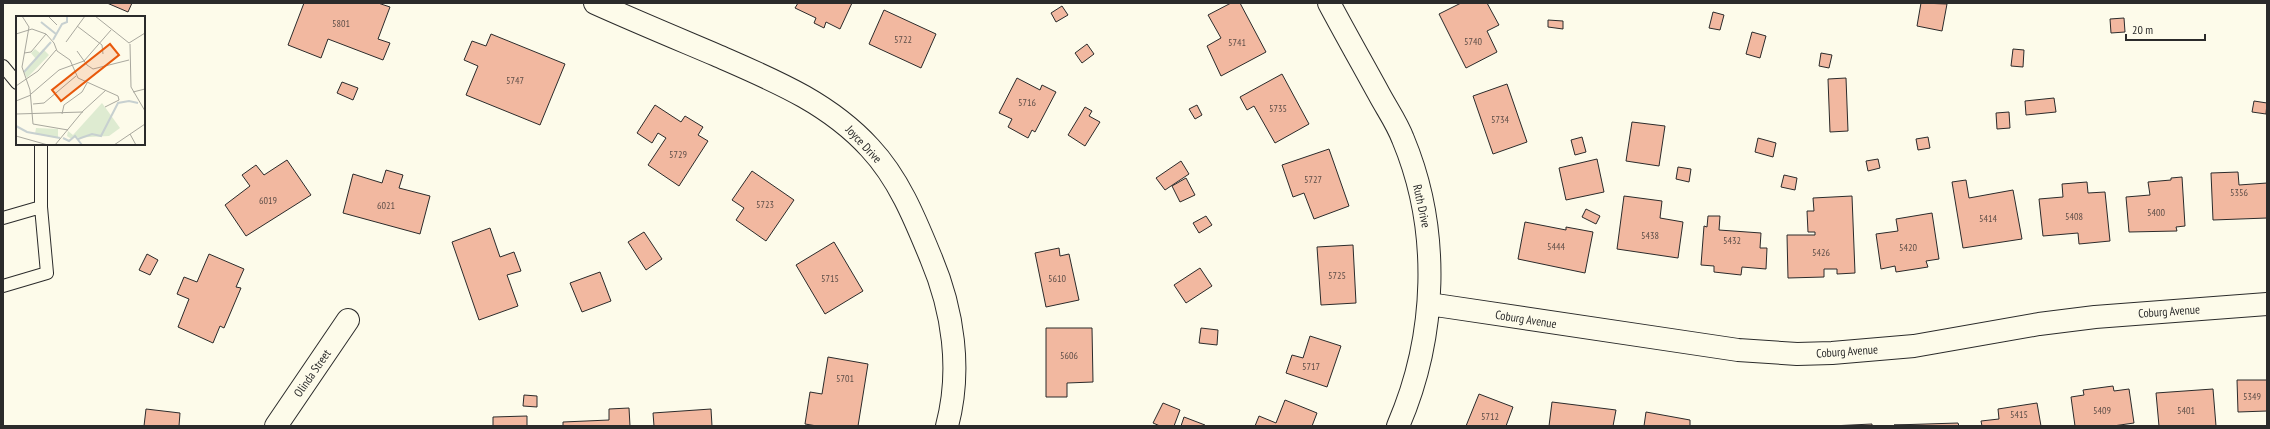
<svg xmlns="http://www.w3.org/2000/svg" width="2270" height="429" viewBox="0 0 2270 429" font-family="'PT Sans Narrow',sans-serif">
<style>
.building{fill:#f2b8a0;stroke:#2b2b2b}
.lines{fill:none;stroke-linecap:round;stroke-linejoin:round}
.service-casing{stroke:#2b2b2b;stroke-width:14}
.minor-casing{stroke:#2b2b2b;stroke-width:24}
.service{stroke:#fdfbea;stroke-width:12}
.minor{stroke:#fdfbea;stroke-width:22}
.labels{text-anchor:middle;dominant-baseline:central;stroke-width:3;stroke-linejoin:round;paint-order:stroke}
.number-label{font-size:10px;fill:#5d4e48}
.street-label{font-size:12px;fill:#2b2b2b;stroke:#fdfbea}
.inset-river{fill:none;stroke:#c7d0d0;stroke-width:2}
.inset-road{fill:none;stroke:#a9a89e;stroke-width:1}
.view{fill:#e8590c;fill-opacity:0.15;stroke:#e8590c;stroke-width:2}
.inset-edge{fill:none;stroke:#2b2b2b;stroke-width:2}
</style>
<rect width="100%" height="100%" fill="#fdfbea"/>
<path class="building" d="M 107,3 L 132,3 L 128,12 Z
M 304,3 L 378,3 L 390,7 L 378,39 L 390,43 L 383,60 L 328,39 L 321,58 L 288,45 Z
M 798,3 L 852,3 L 840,29 L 826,22 L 824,28 L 814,23 L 816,18 L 795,8 Z
M 1231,3 L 1240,3 L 1266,52 L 1221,76 L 1207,46 L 1221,38 L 1208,15 Z
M 1461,3 L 1487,3 L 1499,25 L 1487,31 L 1497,52 L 1466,68 L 1439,14 Z
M 1921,3 L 1947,4 L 1942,31 L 1917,26 Z
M 1062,6 L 1068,15 L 1056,22 L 1051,13 Z
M 884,10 L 936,34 L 921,68 L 869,44 Z
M 1713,12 L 1724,15 L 1720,30 L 1709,28 Z
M 2124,18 L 2125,32 L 2111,33 L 2110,19 Z
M 1548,20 L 1563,21 L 1563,29 L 1548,27 Z
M 1752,32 L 1766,36 L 1760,58 L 1746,54 Z
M 491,34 L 565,64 L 540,125 L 466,95 L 478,66 L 464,60 L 472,41 L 486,46 Z
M 1087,44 L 1094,54 L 1082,63 L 1075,53 Z
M 2013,49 L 2024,50 L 2023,67 L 2011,66 Z
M 1821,53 L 1832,55 L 1829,68 L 1819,66 Z
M 1282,74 L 1309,124 L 1275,143 L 1254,106 L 1247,110 L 1240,97 Z
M 1017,78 L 1040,90 L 1042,85 L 1056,92 L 1035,132 L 1032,130 L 1028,138 L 1008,127 L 1012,119 L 999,113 Z
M 1846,78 L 1848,131 L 1830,132 L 1828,79 Z
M 342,82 L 358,88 L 353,100 L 337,93 Z
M 1507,84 L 1527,142 L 1493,154 L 1473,96 Z
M 2054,98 L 2056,112 L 2026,115 L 2025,101 Z
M 2254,101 L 2267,103 L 2266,114 L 2252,112 Z
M 655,105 L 681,122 L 685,116 L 703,127 L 698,135 L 708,141 L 679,186 L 648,165 L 666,138 L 658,133 L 652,143 L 637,133 Z
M 1197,105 L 1202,115 L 1195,119 L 1189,109 Z
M 1085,107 L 1092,111 L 1089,116 L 1100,122 L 1085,146 L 1068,135 Z
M 2009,112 L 2010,128 L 1997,129 L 1996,113 Z
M 1632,122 L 1665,126 L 1659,166 L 1626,161 Z
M 1582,137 L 1586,152 L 1575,155 L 1571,140 Z
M 1928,137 L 1930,148 L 1918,150 L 1916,139 Z
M 1758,138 L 1776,143 L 1773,157 L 1755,152 Z
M 1329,149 L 1349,206 L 1314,219 L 1304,193 L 1293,197 L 1282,165 Z
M 1597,159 L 1604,192 L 1566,200 L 1559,168 Z
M 1878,159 L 1880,168 L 1868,171 L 1866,161 Z
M 287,160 L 311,195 L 246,236 L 225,205 L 250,186 L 242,175 L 256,165 L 264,175 Z
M 1181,161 L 1189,174 L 1165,190 L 1156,178 Z
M 1678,167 L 1691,169 L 1689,182 L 1676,179 Z
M 386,170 L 403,175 L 399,188 L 430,196 L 420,234 L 343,213 L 353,174 L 382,183 Z
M 752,171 L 794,200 L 766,241 L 736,220 L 744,208 L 732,200 Z
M 2238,172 L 2239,185 L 2267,183 L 2267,218 L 2213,220 L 2211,173 Z
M 1784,175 L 1797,178 L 1795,190 L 1781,187 Z
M 2182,177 L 2185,226 L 2176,227 L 2177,231 L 2129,232 L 2126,197 L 2150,195 L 2148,182 L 2171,180 L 2171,178 Z
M 1186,178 L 1195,195 L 1180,202 L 1172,186 Z
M 1966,180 L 1969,198 L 2013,190 L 2022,239 L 1963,248 L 1952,182 Z
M 2087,182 L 2088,193 L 2105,192 L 2110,241 L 2079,244 L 2078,233 L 2043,236 L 2039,199 L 2063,197 L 2062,184 Z
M 1624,196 L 1662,201 L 1660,218 L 1683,222 L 1678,258 L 1617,249 Z
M 1852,196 L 1855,273 L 1837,274 L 1837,269 L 1824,269 L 1824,277 L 1788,278 L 1787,235 L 1815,235 L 1815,232 L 1808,232 L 1807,211 L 1814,211 L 1813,198 Z
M 1586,209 L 1600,216 L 1596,224 L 1582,217 Z
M 1932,213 L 1939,259 L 1926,261 L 1928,267 L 1896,272 L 1895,266 L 1881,269 L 1876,234 L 1898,231 L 1896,219 Z
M 1206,216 L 1212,225 L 1199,233 L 1193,223 Z
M 1708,216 L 1720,216 L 1719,230 L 1761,233 L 1760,248 L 1767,248 L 1766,269 L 1742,267 L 1741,275 L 1714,272 L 1714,266 L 1701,265 L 1704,226 L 1707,227 Z
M 1525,222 L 1566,230 L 1566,227 L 1593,232 L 1585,273 L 1518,259 Z
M 490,228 L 500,257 L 514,252 L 521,271 L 507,275 L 518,306 L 479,320 L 452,242 Z
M 644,232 L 662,259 L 646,270 L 628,242 Z
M 834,242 L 863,291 L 825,314 L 796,265 Z
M 1353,245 L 1356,303 L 1321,305 L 1317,247 Z
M 1059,248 L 1060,256 L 1069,254 L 1079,300 L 1046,307 L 1035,253 Z
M 147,254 L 158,260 L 150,275 L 139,270 Z
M 209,254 L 244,269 L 236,287 L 241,288 L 224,328 L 220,326 L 213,343 L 178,327 L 189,299 L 177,294 L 184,277 L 197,282 Z
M 1200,268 L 1212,286 L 1186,303 L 1174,285 Z
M 600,272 L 611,301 L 582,312 L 570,283 Z
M 1046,328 L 1092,328 L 1093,382 L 1067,383 L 1067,397 L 1046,397 Z
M 1201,328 L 1218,330 L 1217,345 L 1199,343 Z
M 1310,336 L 1341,346 L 1327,387 L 1286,373 L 1292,355 L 1303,358 Z
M 828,357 L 868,364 L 858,426 L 817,426 L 805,424 L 810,392 L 822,394 Z
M 2237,380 L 2267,380 L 2267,411 L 2238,412 Z
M 2113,386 L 2114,391 L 2129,389 L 2134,423 L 2113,426 L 2075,426 L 2071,397 L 2084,395 L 2083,390 Z
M 2213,389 L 2216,426 L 2159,426 L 2156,393 Z
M 1479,394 L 1513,407 L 1506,426 L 1466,426 Z
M 524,395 L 537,396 L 537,407 L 523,406 Z
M 1285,400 L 1317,413 L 1312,426 L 1255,426 L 1259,416 L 1276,423 Z
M 1552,402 L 1616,410 L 1613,426 L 1549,426 Z
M 1163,403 L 1180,410 L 1174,426 L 1160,426 L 1153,423 Z
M 2037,403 L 2041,426 L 1982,426 L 1981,421 L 1999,419 L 1998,409 Z
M 629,408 L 630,426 L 563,426 L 563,422 L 609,420 L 609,409 Z
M 146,409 L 180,413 L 179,426 L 144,426 Z
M 711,409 L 712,426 L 654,426 L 653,413 Z
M 1646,412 L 1690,420 L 1690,426 L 1644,426 Z
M 527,416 L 527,426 L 493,426 L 493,417 Z
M 1184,417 L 1205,425 L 1204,426 L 1181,426 Z
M 1958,423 L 1959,426 L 1894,425 Z
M 1872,424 L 1872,426 L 1831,426 Z"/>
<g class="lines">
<g class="service-casing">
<path id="service" d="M 3,66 L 17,83
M 41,144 L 41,207
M 3,218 L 41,207 L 47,273 L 3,286"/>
</g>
<g class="minor-casing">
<path id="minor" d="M 595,3 C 635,21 676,38 716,55 C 773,80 828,102 870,148 C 899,179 915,219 931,258 C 953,310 962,370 947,426
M 1329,3 C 1345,33 1362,63 1379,94 C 1387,109 1397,123 1403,139 C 1441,230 1437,336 1398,426
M 1429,304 L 1738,350 L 1797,354 L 1832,353 L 1914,346 L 2039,324 L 2095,317 L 2267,304
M 276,426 L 348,320"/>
</g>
<use href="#service" class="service"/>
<use href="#minor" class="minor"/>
</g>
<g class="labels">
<g class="number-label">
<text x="341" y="23">5801</text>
<text x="903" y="39">5722</text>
<text x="1473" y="41">5740</text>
<text x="1237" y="42">5741</text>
<text x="515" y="80">5747</text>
<text x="1027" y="102">5716</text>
<text x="1278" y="108">5735</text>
<text x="1500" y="119">5734</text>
<text x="678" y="154">5729</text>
<text x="1313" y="179">5727</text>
<text x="2239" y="192">5356</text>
<text x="268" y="200">6019</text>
<text x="765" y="204">5723</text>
<text x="386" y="205">6021</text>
<text x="2156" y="212">5400</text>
<text x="2074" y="216">5408</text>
<text x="1988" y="218">5414</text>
<text x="1650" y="235">5438</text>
<text x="1732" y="240">5432</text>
<text x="1556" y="246">5444</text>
<text x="1908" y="247">5420</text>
<text x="1821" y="252">5426</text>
<text x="1337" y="275">5725</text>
<text x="830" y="278">5715</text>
<text x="1057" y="278">5610</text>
<text x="1069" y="355">5606</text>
<text x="1311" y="366">5717</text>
<text x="845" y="378">5701</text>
<text x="2252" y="396">5349</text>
<text x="2102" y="410">5409</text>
<text x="2186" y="410">5401</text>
<text x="2019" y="414">5415</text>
<text x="1490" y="416">5712</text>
</g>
<g class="street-label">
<text transform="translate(864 144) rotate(47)">Joyce Drive</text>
<text transform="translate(1422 206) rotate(78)">Ruth Drive</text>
<text transform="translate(2169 311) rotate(-4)">Coburg Avenue</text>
<text transform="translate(1526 319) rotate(9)">Coburg Avenue</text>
<text transform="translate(1847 351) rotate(-4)">Coburg Avenue</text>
<text transform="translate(312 373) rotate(-55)">Olinda Street</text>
</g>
</g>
<g transform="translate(16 16)">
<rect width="129" height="129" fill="#fdfbea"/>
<path d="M 19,33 L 24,37 L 27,33 L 33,39 L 11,62 L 8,56 L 20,43 L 15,37 ZM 86,87 L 104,112 L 93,120 L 54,122 L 51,120 L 52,115 L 57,119 ZM 20,112 L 42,113 L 42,122 L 19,118 Z" fill="#deebd1"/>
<path class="inset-river" d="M 25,6 L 40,18M 37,24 L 46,8 L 51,6 L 51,0M 8,56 L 35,26M 0,110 L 11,116 L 44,122M 47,122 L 53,125 L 59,120 L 66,129M 62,123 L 76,118 L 85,120 L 102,87 L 113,85 L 122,87"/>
<path class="inset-road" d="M 6,0 L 13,11 L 6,51 L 14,74 L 17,108 L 52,114M 32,0 L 41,9M 79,0 L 113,27 L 129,17M 61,10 L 86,29 L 87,38M 0,18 L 16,13 L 30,18 L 38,27 L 41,35 L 54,44 L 62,62 L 102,80 L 103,84 L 89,91M 50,26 L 69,0M 114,28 L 115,71 L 129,95M 61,35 L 71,49 L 77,53 L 113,44M 8,37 L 15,36 L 30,18M 0,70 L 22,55 L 40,34M 117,76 L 129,73M 15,78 L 43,54 L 68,45 L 95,14M 0,85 L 15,79M 17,88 L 28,87 L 60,60M 0,98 L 67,96M 46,98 L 48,89 L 66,76 L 71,67M 114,118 L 120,129M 0,120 L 32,129M 39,129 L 67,95 L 90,74M 98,129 L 129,108"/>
<path class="view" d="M 94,28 L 103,39 L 45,85 L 36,74 Z"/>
<rect width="129" height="129" class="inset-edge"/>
</g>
<rect width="2270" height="429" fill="none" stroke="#2b2b2b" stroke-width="8"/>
<path d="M2126 34v6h79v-6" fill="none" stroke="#2b2b2b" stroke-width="2"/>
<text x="2132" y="34" font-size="12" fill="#2b2b2b" stroke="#fdfbea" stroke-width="3" paint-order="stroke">20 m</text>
</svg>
